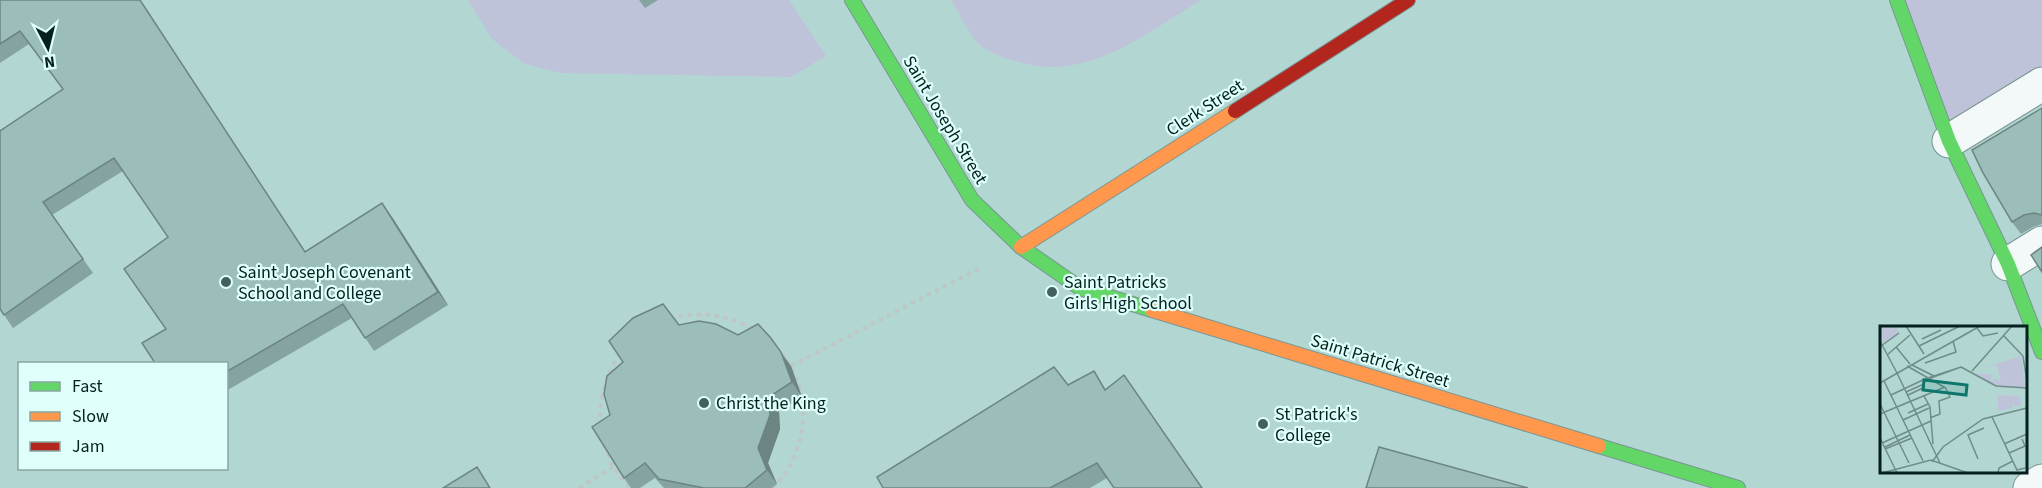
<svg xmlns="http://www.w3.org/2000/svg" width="2042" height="488" viewBox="0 0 2042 488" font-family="'Source Sans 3',sans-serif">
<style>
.green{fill:#bfc3d9}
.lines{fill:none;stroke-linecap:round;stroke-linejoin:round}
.street-casing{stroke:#799693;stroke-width:35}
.fast-casing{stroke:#799693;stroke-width:16}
.slow-casing{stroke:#799693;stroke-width:16}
.jam-casing{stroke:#799693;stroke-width:16}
.path{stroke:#bdc8c6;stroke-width:4;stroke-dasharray:4.5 4.5;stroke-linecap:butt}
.street{stroke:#f3f9f8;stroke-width:33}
.fast{stroke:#63d668;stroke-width:14}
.slow{stroke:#ff974d;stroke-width:14}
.jam{stroke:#b3261e;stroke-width:14}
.wall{fill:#85a3a1}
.shaded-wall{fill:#6c8583}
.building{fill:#9bbebb;stroke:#6c8583;stroke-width:1.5}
.poi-dot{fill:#42605e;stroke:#dffffb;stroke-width:2}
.labels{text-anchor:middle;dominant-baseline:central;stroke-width:4.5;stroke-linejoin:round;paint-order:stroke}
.street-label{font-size:18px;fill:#05211f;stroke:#dffffb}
.poi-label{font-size:18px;fill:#05211f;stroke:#dffffb;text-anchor:start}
.inset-road{fill:none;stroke:#6d8e8a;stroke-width:1.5}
.view{fill:#0f766e;fill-opacity:0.15;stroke:#0f766e;stroke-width:3}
.inset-edge{fill:none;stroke:#05211f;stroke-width:3}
</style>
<rect width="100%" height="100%" fill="#b2d6d2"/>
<path class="green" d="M 468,0 L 789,0 L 826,56 L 791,77 L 560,73 L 525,64 L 492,39 Z
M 951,0 L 1201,0 C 1143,35 1086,84 1015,61 C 1003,58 987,52 978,43 C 969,34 958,11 951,0 Z
M 1897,0 L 2042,0 L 2042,84 L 1949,141 Z"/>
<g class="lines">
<g class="street-casing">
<path id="street" d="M 1949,141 L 2042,84
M 2008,264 L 2042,243
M 2030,488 L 2042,481"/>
</g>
<g class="fast-casing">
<path id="fast" d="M 852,0 L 972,200 L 1021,247 L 1080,288 L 1152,310
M 1897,0 L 1949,141 L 2008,264 L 2042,352
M 1599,446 L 1738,488"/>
</g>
<g class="slow-casing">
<path id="slow" d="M 1021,247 L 1235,111
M 1152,310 L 1599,446"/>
</g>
<g class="jam-casing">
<path id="jam" d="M 1235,111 L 1408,0"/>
</g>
<path class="path" d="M 670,319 C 699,310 730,315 755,331
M 791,366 L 982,267
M 601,426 C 598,399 606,375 620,354
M 604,445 L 614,469 L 630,488
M 579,488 L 613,467
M 772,488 C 796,469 807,427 802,398 C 800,383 791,367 783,355"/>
<use href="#street" class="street"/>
<use href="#fast" class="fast"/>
<use href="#slow" class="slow"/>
<use href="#jam" class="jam"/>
</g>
<path class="wall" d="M 0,0 L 140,0 L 305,252 L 392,217 L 448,305 L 374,351 L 352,318 L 226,391 L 226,363 L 166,329 L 168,237 L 123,171 L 52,215 L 93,273 L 13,328 L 0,309 L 63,89 L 29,44 L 0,63 Z
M 639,0 L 658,0 L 645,8 Z
M 2042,108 L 2042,224 L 2033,227 L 2021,234 L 2012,222 Z
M 679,325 L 791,366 L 802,397 L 779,411 L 780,429 L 768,463 L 777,484 L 772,488 L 664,488 L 655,478 L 640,488 L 631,488 L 624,478 L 610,415 Z
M 1068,385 L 1107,478 L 1090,488 L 883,488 Z"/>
<path class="shaded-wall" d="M 382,203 L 392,217 L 448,305 L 438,292 Z
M 770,337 L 791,366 L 802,397 L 792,382 Z
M 769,397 L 779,411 L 780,429 L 768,463 L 777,484 L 767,470 L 758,448 Z"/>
<path class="building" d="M 0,0 L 140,0 L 305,252 L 382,203 L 438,292 L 365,338 L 343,304 L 226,372 L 226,363 L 155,363 L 142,343 L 166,329 L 124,269 L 168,237 L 114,158 L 43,202 L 83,259 L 4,315 L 0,309 L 0,131 L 63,89 L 20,31 L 0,44 Z
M 2042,108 L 2042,215 L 2034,213 L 2024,215 L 2012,222 L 1983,173 L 1972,150 Z
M 2042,247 L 2042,272 L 2031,255 Z
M 663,304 L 679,325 L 699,321 L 716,324 L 738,335 L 758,324 L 770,337 L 781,352 L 792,382 L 769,397 L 770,415 L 758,448 L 767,470 L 745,488 L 704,488 L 659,479 L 645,463 L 624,478 L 592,427 L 610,415 L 604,394 L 607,376 L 623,362 L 609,341 L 633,318 Z
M 1054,367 L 1068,385 L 1094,371 L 1105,390 L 1124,375 L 1202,488 L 1114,488 L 1097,463 L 1050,488 L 883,488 L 877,477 Z
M 1379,447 L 1528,488 L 1366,488 Z
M 477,467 L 490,488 L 443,488 Z"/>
<g class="poi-dot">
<circle cx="226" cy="282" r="6"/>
<circle cx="1052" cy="292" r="6"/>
<circle cx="704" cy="403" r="6"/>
<circle cx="1263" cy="424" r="6"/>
</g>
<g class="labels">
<g class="street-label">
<text transform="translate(1205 108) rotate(-33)">Clerk Street</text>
<text transform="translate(945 120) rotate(59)">Saint Joseph Street</text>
<text transform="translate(1380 361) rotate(17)">Saint Patrick Street</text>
</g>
<g class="poi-label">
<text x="238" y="272">Saint Joseph Covenant<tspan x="238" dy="21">School and College</tspan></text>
<text x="1064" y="282">Saint Patricks<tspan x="1064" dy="21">Girls High School</tspan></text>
<text x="716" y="403">Christ the King</text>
<text x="1275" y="414">St Patrick's<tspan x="1275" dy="21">College</tspan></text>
</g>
</g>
<g transform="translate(1880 326)">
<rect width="147" height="147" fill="#b2d6d2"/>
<path d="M 0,0 L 16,0 L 19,7 L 3,17 ZM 141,30 L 145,62 L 120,60 L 108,56 L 97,48 L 112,48 L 111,56 L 116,52 L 121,57 L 117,39 L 103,42 ZM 118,69 L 140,70 L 141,80 L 134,80 L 133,76 L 132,82 L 118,85 Z" fill="#bfc3d9"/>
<path class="inset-road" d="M 26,0 L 44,28M 97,2 L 103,10 L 118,7M 124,10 L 143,30 L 147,56M 42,13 L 61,4M 0,15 L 17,47M 1,20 L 19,7M 39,20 L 80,0M 16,21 L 30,38M 7,29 L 30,9M 45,37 L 76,26 L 73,15M 32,39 L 54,50M 27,40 L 64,61M 81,41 L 116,60 L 147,62M 92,45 L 132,0M 17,47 L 60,137M 4,55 L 43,135M 0,57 L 100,0M 26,66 L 44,58M 11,69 L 45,53 L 81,41 L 48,53M 28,69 L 45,61M 44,70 L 50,81 L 53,118M 0,78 L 29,137M 28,87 L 48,78M 0,88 L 65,61M 112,91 L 137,144 L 145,142M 50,92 L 60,88 L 59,75 L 70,71 L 65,61M 23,94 L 49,82M 0,112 L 17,147M 2,117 L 51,95M 124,118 L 147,108M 5,121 L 30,109M 5,123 L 32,112M 129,127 L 145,120 L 142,113M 98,133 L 88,109 L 104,102M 52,136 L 63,121 L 103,93 L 147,82M 2,147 L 51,134 L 88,147M 118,147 L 119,142 L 133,135"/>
<path class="view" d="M 44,54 L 87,59 L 86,69 L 43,64 Z"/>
<rect width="147" height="147" class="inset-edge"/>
</g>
<rect x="18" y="362" width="210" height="108" fill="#dffffb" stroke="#88a6a3" stroke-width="1.5"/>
<rect x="30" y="382" width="30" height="9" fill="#63d668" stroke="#88a6a3" stroke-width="1.5"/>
<text x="72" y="392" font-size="18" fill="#05211f">Fast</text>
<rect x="30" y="412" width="30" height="9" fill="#ff974d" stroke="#88a6a3" stroke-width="1.5"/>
<text x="72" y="422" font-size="18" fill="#05211f">Slow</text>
<rect x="30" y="442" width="30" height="9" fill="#b3261e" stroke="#88a6a3" stroke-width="1.5"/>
<text x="72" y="452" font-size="18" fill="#05211f">Jam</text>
<g transform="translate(48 48) rotate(173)" stroke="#dffffb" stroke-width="4.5" paint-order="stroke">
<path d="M0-4.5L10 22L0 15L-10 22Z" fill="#05211f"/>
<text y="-9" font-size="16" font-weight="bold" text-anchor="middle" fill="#05211f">N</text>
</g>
</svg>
